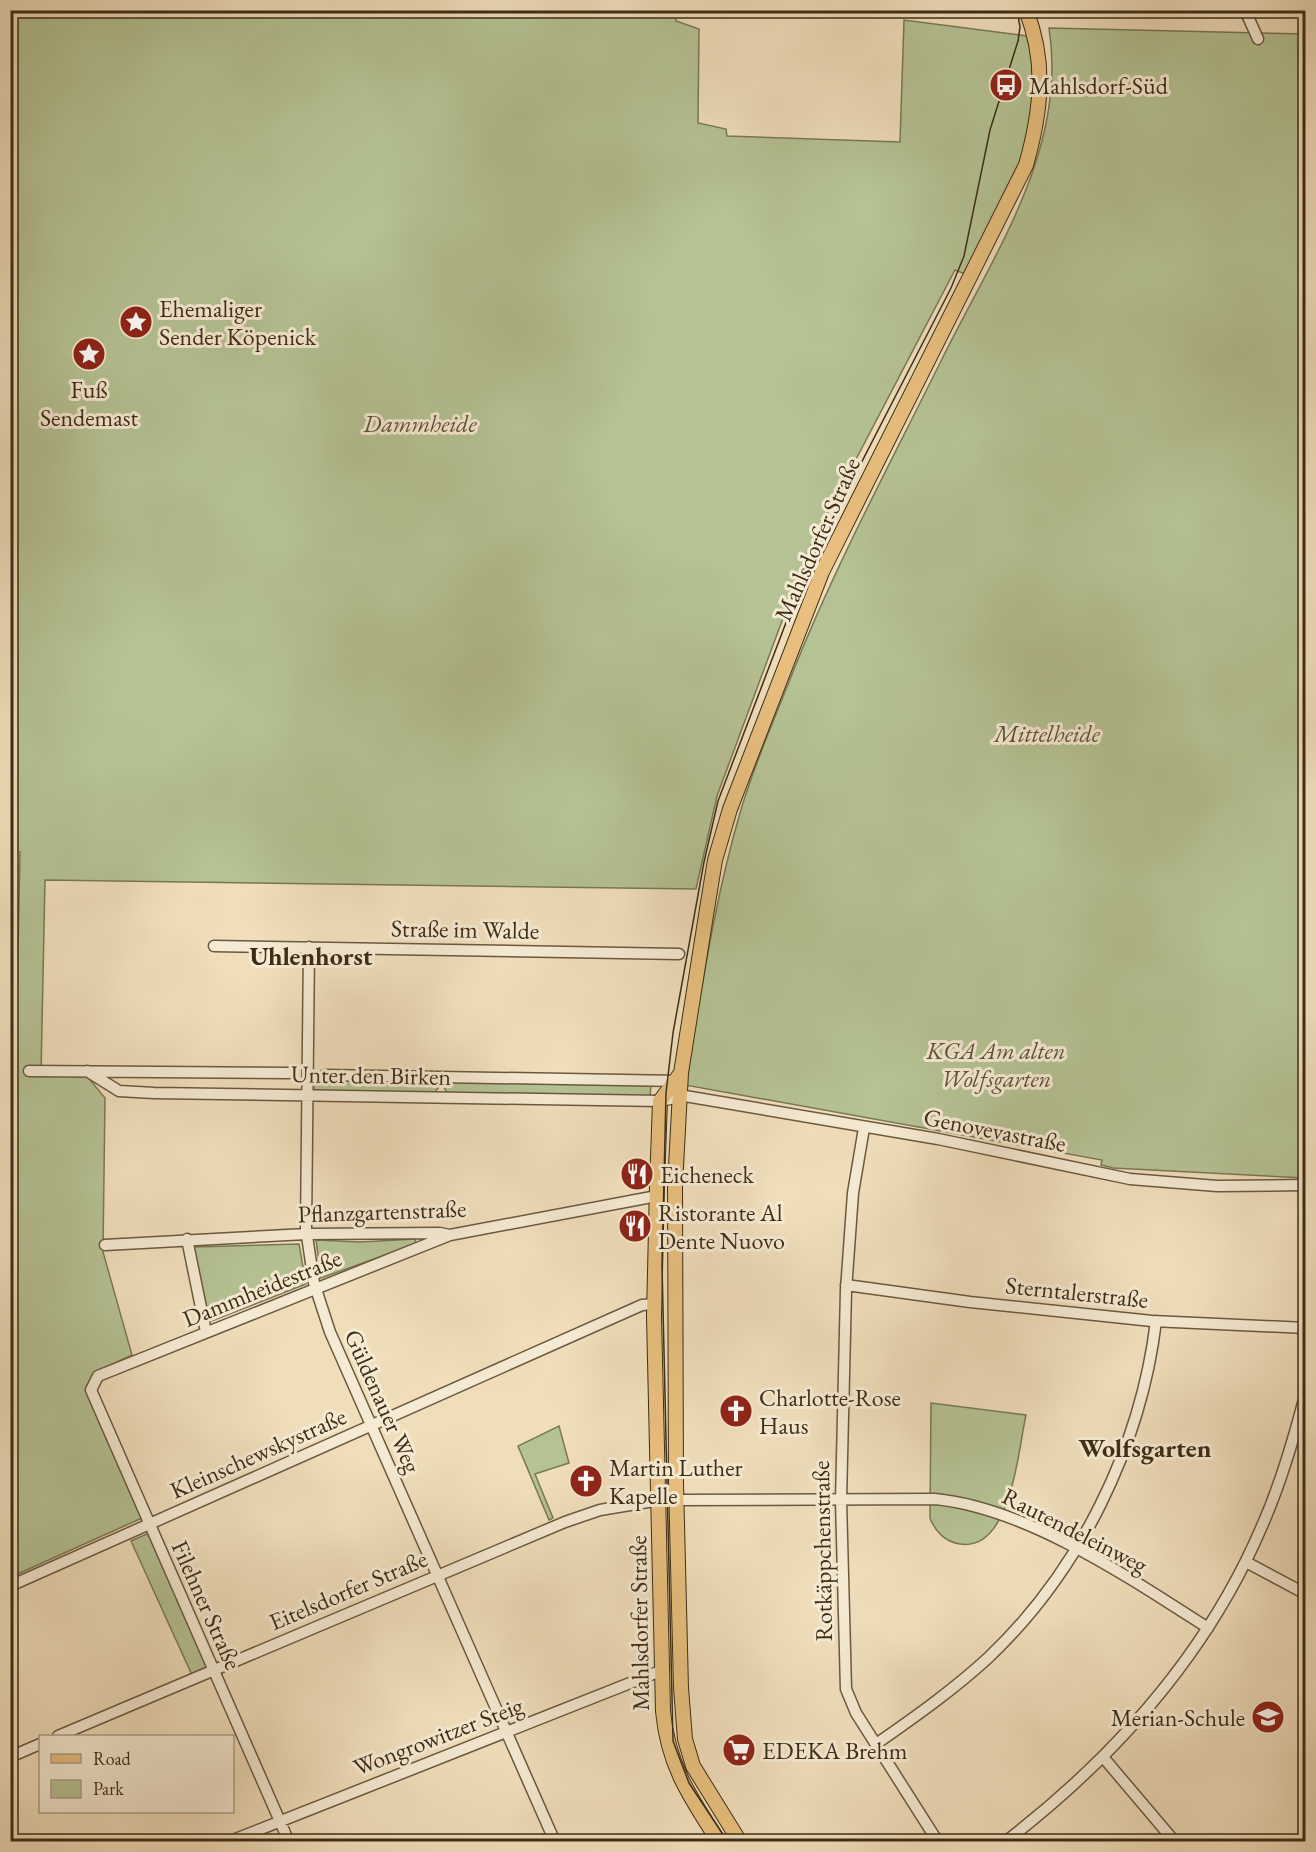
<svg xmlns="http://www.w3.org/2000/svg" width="1316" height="1852" viewBox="0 0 1316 1852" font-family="'EB Garamond',serif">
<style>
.green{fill:#b5c293;stroke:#797855;stroke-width:1.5}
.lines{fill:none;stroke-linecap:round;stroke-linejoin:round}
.minor-casing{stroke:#6a5940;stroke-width:13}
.major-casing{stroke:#3d2d17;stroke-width:16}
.minor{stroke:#f5ead3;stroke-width:10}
.major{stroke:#e8bf7e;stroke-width:14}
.tram{stroke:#3d2d17;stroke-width:1.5}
.labels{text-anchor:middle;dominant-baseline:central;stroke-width:6;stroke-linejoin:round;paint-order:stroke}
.poi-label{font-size:24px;fill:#3d2d17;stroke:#f5ead3;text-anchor:start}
.park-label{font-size:24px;font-style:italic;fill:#5b5236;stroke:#f5ead3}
.street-label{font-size:24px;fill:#3d2d17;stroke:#f5ead3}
.neighbourhood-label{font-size:26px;font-weight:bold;fill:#3d2d17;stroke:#f5ead3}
</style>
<rect width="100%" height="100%" fill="#f0debb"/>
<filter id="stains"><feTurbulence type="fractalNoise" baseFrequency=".00333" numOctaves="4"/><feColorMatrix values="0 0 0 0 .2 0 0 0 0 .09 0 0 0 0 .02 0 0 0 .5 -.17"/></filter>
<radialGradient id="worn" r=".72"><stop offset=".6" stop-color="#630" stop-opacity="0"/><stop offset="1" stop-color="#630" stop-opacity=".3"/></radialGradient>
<path class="green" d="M 11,11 L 676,11 L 676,21 L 699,29 L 698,123 L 726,129 L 727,136 L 900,142 L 904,20 L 1027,36 C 1056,122 1002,199 965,274 L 955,270 L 808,551 L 717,796 L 696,889 L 45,880 L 41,1074 L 86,1075 L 105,1098 L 103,1252 L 132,1355 L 93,1373 L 87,1392 L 142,1518 L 11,1577 L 10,1052 L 16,1051 L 20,852 L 11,851 Z
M 1049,28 L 1305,34 L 1305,1178 L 1113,1168 L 1101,1165 L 1102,1160 L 685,1085 C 701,994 714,902 740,813 C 754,764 776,716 794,669 C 837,562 892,460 943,357 C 994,254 1068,148 1049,28 Z
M 313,1078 L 435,1081 L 439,1087 L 434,1093 L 314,1091 Z
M 447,1081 L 651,1085 L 650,1097 L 447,1093 L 444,1087 Z
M 415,1239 L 416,1244 L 321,1278 L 316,1240 L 360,1242 Z
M 299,1244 L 306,1284 L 209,1322 L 193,1247 Z
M 931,1403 L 1026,1415 C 1018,1450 1011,1552 960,1544 C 945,1542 935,1531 930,1518 Z
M 559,1426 L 569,1463 L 535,1474 L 553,1518 L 549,1520 L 518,1446 Z
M 149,1533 L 207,1665 L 205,1669 L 192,1675 L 131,1541 Z"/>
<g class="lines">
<g class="minor-casing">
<path id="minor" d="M 1245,10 L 1258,39
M 214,946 L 679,954
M 309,947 L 306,1229 L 314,1283 L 330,1332 L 555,1842
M 29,1071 L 289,1073
M 87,1071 L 119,1091 L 154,1093 L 660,1101 L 685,1096 L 938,1139 L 1130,1179 L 1217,1186 L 1306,1185
M 325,1075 L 680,1081
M 864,1128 L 853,1193 L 846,1290 L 841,1500 L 846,1689 L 856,1713 L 938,1842
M 187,1239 L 206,1332
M 105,1245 L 306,1234 L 440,1233 L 450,1235 L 657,1196
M 846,1285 L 970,1302 L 1152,1321 L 1306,1328
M 677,1500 L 935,1499 C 1027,1508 1130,1578 1208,1628
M 1246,1562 L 1306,1594
M 10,1586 L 642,1305 L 654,1304
M 58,1736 L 565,1522 L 600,1510 L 660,1500
M 876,1744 C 915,1717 953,1690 988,1658 C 1080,1571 1141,1446 1156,1321
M 10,1757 L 40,1744
M 1103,1757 L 1175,1842
M 228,1842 L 663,1670
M 289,1842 L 91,1390 L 98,1376 L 450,1235
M 1005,1842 C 1114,1758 1208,1653 1262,1526 C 1281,1483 1294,1437 1306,1392"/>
</g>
<g class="major-casing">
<path id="major" d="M 681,1073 L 660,1101 L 657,1185 L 654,1316 L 663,1711 C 668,1766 690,1797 719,1842
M 740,1842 L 693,1766 L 685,1739 L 681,1688 L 676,1483 L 675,1185 L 681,1073 L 707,909 L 715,860 L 730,809 L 822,572 L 1026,165 C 1041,112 1047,63 1026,10"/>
</g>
<use href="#minor" class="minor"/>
<use href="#major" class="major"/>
<path class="tram" d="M 728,1842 L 689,1783 L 673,1741 L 662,1265 L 666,1093 L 673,1033 L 704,862 L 718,801 L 795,599 L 816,551 L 951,288 L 964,256 L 990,130 L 1018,41 L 1020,27 L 1017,10"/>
</g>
<defs>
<g id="bus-disc" transform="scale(1.725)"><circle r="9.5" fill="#8f2418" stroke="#f5ead3"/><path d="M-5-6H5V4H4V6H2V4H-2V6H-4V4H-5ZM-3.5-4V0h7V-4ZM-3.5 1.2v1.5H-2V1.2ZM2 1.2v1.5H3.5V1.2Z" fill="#fff"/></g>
<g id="sight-disc" transform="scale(1.725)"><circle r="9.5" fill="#8f2418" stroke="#f5ead3"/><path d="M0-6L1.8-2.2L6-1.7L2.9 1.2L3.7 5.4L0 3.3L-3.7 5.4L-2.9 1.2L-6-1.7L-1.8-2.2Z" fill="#fff"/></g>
<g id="restaurant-disc" transform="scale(1.725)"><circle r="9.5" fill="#8f2418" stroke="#f5ead3"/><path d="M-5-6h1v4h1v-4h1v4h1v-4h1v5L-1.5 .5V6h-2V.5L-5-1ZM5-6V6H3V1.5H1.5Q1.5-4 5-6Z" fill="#fff"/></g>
<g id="church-disc" transform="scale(1.725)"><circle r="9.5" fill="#8f2418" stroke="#f5ead3"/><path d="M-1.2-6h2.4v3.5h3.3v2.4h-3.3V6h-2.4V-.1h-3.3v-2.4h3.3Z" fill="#fff"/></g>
<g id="school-disc" transform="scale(1.725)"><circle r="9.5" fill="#8f2418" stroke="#f5ead3"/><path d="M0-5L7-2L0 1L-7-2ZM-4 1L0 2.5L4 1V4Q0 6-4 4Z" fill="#fff"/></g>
<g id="supermarket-disc" transform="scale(1.725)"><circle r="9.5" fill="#8f2418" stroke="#f5ead3"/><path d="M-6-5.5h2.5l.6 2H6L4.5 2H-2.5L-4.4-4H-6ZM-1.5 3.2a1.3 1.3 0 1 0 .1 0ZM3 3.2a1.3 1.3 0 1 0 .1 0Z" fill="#fff"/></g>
</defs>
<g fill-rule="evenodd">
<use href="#bus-disc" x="1006" y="85"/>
<use href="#sight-disc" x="136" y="322"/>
<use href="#sight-disc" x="89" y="354"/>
<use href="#restaurant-disc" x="637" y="1174"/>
<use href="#restaurant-disc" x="635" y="1226"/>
<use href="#church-disc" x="736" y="1411"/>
<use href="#church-disc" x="586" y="1481"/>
<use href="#school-disc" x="1268" y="1717"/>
<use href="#supermarket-disc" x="739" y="1750"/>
</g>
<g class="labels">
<g class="poi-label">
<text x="1029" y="85">Mahlsdorf-Süd</text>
<text x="159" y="308">Ehemaliger<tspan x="159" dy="28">Sender Köpenick</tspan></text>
<text x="89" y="389" text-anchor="middle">Fuß<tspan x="89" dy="28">Sendemast</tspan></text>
<text x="660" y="1174">Eicheneck</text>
<text x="658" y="1212">Ristorante Al<tspan x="658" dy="28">Dente Nuovo</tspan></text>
<text x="759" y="1397">Charlotte-Rose<tspan x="759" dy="28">Haus</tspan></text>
<text x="609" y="1467">Martin Luther<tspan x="609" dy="28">Kapelle</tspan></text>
<text x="1245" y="1717" text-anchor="end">Merian-Schule</text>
<text x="762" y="1750">EDEKA Brehm</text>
</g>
<g class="park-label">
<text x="420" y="423">Dammheide</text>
<text x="1047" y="733">Mittelheide</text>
<text x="996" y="1050">KGA Am alten<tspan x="996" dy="28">Wolfsgarten</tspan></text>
</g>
<g class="street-label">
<text transform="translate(817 539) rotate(-66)">Mahlsdorfer Straße</text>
<text transform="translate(465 929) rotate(1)">Straße im Walde</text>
<text transform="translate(371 1075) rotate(1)">Unter den Birken</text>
<text transform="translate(995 1130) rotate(11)">Genovevastraße</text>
<text transform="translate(382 1211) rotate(-2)">Pflanzgartenstraße</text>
<text transform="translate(262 1288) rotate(-22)">Dammheidestraße</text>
<text transform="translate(1077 1292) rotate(6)">Sterntalerstraße</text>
<text transform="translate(383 1401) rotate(66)">Güldenauer Weg</text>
<text transform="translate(258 1453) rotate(-24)">Kleinschewskystraße</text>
<text transform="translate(1075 1530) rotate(27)">Rautendeleinweg</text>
<text transform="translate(822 1551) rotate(-91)">Rotkäppchenstraße</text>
<text transform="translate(348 1590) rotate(-23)">Eitelsdorfer Straße</text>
<text transform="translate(207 1605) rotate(66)">Filehner Straße</text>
<text transform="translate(639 1623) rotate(-91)">Mahlsdorfer Straße</text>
<text transform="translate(438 1736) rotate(-21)">Wongrowitzer Steig</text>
</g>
<g class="neighbourhood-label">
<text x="311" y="956">Uhlenhorst</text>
<text x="1145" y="1448">Wolfsgarten</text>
</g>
</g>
<rect width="1316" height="1852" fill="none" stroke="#f0debb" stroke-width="36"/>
<rect x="12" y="12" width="1292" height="1828" fill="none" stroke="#3d2d17" stroke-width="3"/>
<rect x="18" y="18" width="1280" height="1816" fill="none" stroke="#3d2d17" stroke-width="1.5"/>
<rect x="39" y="1735" width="195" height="78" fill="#f5ead3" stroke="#ab9e88" stroke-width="1.5"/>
<rect x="51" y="1754" width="30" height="9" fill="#e8bf7e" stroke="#ab9e88" stroke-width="1.5"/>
<text x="93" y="1765" font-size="18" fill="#3d2d17">Road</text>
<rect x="51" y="1780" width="30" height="18" fill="#b5c293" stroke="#ab9e88" stroke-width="1.5"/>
<text x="93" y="1795" font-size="18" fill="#3d2d17">Park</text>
<rect width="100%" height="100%" filter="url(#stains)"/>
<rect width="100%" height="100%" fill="url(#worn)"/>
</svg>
